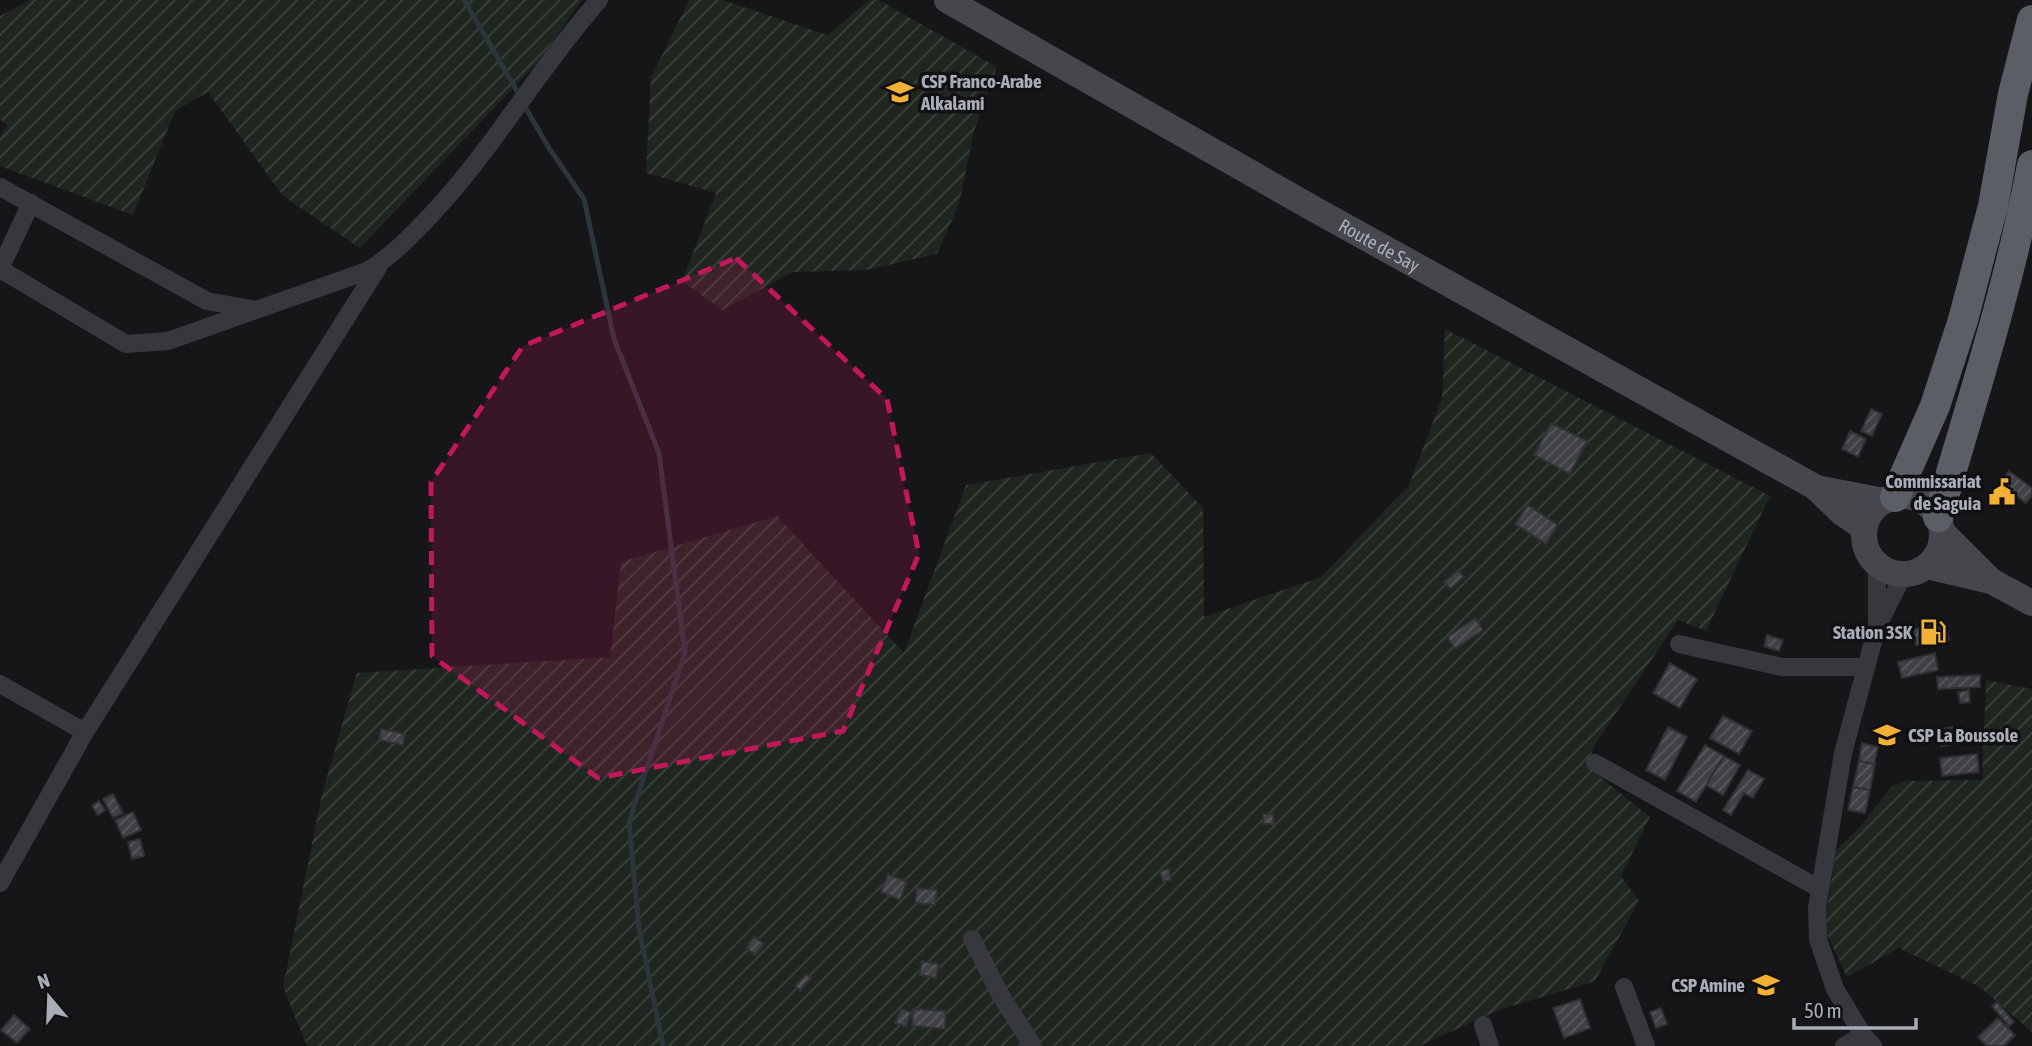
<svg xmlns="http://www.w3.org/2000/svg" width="2032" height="1046" viewBox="0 0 2032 1046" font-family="'Asap Condensed',sans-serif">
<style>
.garden{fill:url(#garden-furrows)}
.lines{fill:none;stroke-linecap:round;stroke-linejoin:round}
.stream{stroke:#2c353c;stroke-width:5}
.building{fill:url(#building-hatch);stroke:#303034;stroke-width:2}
.minor{stroke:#37383d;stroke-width:18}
.secondary{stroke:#45474d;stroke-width:26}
.trunk{stroke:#5b5e65;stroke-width:30}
.marked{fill:#c2185b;fill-opacity:0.2;stroke:#c2185b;stroke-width:5;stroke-dasharray:14 9;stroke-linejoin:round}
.labels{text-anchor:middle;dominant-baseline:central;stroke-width:7;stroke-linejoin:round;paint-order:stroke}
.poi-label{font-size:19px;font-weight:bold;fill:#a8adb8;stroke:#111113;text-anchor:end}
.street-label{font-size:19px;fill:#a8adb8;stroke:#111113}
</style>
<defs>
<pattern id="garden-furrows" width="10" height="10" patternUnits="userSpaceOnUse" patternTransform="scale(1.75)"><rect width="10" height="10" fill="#1e261f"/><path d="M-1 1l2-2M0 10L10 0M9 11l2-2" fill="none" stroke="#3c433d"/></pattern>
<pattern id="building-hatch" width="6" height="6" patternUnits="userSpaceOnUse" patternTransform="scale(1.75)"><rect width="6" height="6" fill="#404145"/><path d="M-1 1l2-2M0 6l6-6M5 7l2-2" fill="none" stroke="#595a5e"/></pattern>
</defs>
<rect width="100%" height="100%" fill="#161618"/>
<path class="garden" d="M 30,0 L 582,0 L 539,61 L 360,248 L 283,196 L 208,92 L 175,111 L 133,215 L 0,166 L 0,136 L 7,126 L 0,119 L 0,16 Z
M 689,0 L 722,0 L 828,35 L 869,0 L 879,0 L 997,67 L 974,131 L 959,204 L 937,254 L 866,270 L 793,272 L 722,310 L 682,281 L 716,193 L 646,173 L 651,78 Z
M 1445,329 L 1770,496 L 1706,631 L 1678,620 L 1596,743 L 1586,766 L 1650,817 L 1621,876 L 1639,901 L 1595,981 L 1499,1010 L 1420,1046 L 307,1046 L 283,987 L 322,794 L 357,673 L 610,657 L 621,562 L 777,516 L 904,653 L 966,485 L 1151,453 L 1203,508 L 1204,617 L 1321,577 L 1409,485 L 1442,398 Z
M 1986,680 L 2032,689 L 2032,1032 L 1980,987 L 1899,948 L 1847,977 L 1824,928 L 1836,850 L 1858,829 L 1892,786 L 1904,781 L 1982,780 Z"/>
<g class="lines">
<path class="stream" d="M 464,0 L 520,96
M 524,105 L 549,148 L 584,199 L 614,339 L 659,453 L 685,653 L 629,822 L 639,929 L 663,1046"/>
</g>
<path class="building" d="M 1871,409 L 1882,414 L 1872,436 L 1861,431 Z
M 1551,423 L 1587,441 L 1570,474 L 1534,455 Z
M 1850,431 L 1866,439 L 1858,457 L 1842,449 Z
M 2009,471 L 2032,488 L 2032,495 L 2026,503 L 2000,484 Z
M 1528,505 L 1558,525 L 1546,544 L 1515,524 Z
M 1458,570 L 1464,577 L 1450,589 L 1444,582 Z
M 1475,618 L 1483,630 L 1455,649 L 1447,637 Z
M 1946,623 L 1949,640 L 1916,645 L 1913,629 Z
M 1767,635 L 1783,640 L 1779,651 L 1764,646 Z
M 1935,653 L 1938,670 L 1902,678 L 1898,662 Z
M 1670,663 L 1697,679 L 1680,708 L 1653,693 Z
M 1980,675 L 1980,687 L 1938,689 L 1937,677 Z
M 1969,690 L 1970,702 L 1960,703 L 1958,692 Z
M 1723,716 L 1752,731 L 1739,754 L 1710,738 Z
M 1668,727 L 1687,737 L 1665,780 L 1646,770 Z
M 1953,727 L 1955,744 L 1941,746 L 1939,729 Z
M 381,729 L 405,734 L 403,745 L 379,740 Z
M 1862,743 L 1878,747 L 1874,764 L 1859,761 Z
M 1705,745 L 1724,756 L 1696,802 L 1677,791 Z
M 1977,754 L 1979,772 L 1942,776 L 1940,758 Z
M 1724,756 L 1740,765 L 1723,795 L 1706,785 Z
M 1859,761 L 1875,764 L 1870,790 L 1853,787 Z
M 1748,770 L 1764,779 L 1753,798 L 1744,793 L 1731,815 L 1723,810 Z
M 1853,787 L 1870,790 L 1865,813 L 1848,810 Z
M 113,794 L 123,813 L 113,818 L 103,799 Z
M 99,801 L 105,810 L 98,815 L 92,806 Z
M 133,812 L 141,830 L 123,838 L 115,820 Z
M 1263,814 L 1273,814 L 1274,824 L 1263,824 Z
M 140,839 L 144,856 L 132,859 L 128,842 Z
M 1169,869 L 1171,880 L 1163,882 L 1160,871 Z
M 888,874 L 907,882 L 900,900 L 881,892 Z
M 917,888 L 937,890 L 935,905 L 915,903 Z
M 754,936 L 764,944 L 755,955 L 746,948 Z
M 922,961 L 939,964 L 936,978 L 919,975 Z
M 806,974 L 811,978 L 800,991 L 795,986 Z
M 1580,999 L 1590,1028 L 1564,1038 L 1553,1008 Z
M 1997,1002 L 2014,1022 L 2009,1026 L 1992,1006 Z
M 1661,1008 L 1667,1024 L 1656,1028 L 1650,1012 Z
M 901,1009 L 911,1012 L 906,1027 L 895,1023 Z
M 913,1009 L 946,1011 L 945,1029 L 912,1026 Z
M 14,1015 L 30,1029 L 17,1043 L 1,1030 Z
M 1998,1018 L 2015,1035 L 2004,1046 L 1987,1046 L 1978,1037 Z"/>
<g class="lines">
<path class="minor" d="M 0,187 L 207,301 L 251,309
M 0,269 L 126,344 L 168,341 L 367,271 C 392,256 411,236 431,215 C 494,148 539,68 599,0
M 0,269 L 31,203
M 1877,564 L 1877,623
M 1679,644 L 1782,667 L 1866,667
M 0,684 L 85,732
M 1595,763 L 1820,889
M 0,883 L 85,732 L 379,266
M 972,939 L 1001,996 L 1033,1046
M 1624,987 L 1646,1046
M 1483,1025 L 1490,1046
M 1844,1046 L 1863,1035
M 1873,1046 L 1863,1035 L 1835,989 L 1818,939 L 1817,908 L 1843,753 L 1877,627 L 1904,574"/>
<g class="secondary">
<path id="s1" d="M 947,0 L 1314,209 L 1815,487 L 1841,512 L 1864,528"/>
<path d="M 1816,488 L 1884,501"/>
<circle cx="1903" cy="535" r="39"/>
<path d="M 1942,532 L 1991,581 L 2032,603"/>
<path d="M 1927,566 L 1991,581"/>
</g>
<path class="trunk" d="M 1895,497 L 1935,406 L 1963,320 L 1993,206 L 2013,94 L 2032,20
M 1938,517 C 1972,400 2010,284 2032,165"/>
</g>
<path class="marked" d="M 736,258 L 887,399 L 919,554 L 843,731 L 598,778 L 432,656 L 431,482 L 523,346 Z"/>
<defs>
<g id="school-bare" transform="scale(2.1)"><path d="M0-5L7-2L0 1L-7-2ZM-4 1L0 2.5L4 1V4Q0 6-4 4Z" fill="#f2b134" stroke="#111113" stroke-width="2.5" paint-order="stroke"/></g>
<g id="civic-bare" transform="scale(2.1)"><path d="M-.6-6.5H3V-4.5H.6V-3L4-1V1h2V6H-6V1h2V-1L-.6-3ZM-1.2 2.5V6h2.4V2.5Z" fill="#f2b134" stroke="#111113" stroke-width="2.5" paint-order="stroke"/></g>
<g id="fuel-bare" transform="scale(2.1)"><path d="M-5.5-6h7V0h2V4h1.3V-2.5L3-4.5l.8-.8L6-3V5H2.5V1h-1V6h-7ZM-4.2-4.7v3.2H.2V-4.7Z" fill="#f2b134" stroke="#111113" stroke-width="2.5" paint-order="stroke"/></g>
</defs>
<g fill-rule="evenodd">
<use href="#school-bare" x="900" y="92"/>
<use href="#civic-bare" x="2002" y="492"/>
<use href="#fuel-bare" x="1933" y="632"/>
<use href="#school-bare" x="1887" y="735"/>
<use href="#school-bare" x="1766" y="985"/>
</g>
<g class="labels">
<g class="poi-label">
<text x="921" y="81" text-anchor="start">CSP Franco-Arabe<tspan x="921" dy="22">Alkalami</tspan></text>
<text x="1981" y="481">Commissariat<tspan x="1981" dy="22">de Saguia</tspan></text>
<text x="1912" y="632">Station 3SK</text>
<text x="1908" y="735" text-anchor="start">CSP La Boussole</text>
<text x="1745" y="985">CSP Amine</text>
</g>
<g class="street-label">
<text stroke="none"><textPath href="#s1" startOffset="497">Route de Say</textPath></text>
</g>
</g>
<g transform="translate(49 997) rotate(341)" stroke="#111113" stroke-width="5" paint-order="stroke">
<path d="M0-5L12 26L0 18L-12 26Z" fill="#a8adb8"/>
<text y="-10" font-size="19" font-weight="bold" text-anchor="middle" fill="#a8adb8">N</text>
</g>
<path d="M1794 1018v10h122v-10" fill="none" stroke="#a8adb8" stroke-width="3.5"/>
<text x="1804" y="1018" font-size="21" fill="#a8adb8" stroke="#111113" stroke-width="5" paint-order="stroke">50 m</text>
</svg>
